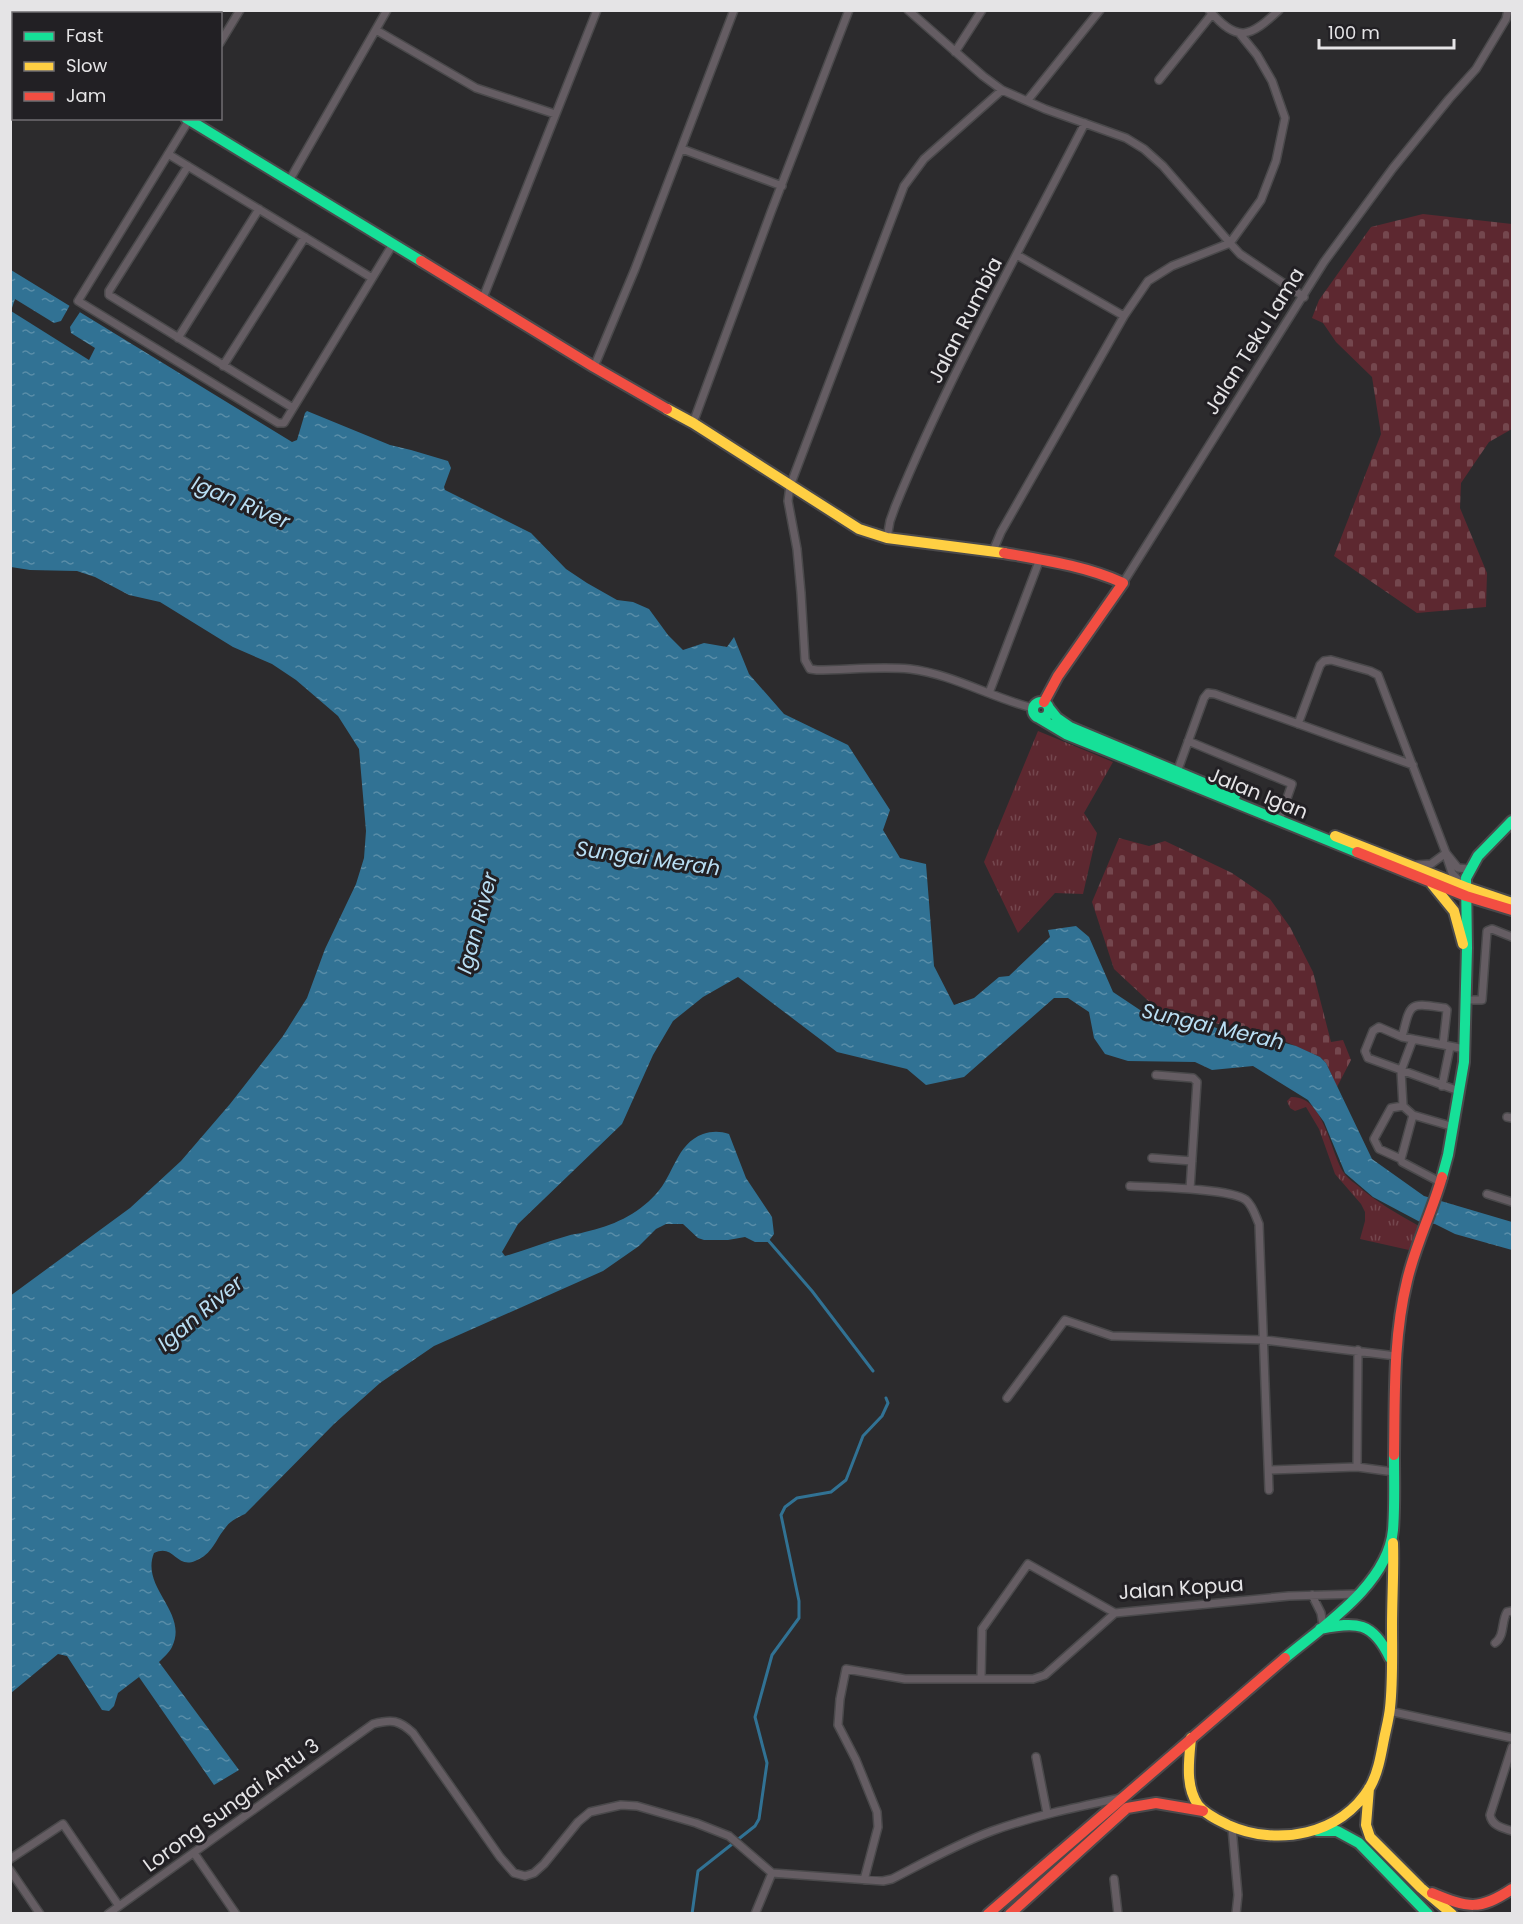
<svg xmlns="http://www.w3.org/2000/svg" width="1523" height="1924" viewBox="0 0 1523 1924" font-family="Poppins,sans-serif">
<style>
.cemetery{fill:url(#cemetery-stones)}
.park{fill:url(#park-tufts)}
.water{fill:url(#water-ripples)}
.pier{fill:#2c2b2d}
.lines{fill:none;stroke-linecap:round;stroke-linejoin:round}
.stream{stroke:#317294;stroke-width:3}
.street-casing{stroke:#4a494b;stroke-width:10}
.fast-casing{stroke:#4a494b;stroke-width:14}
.slow-casing{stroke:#4a494b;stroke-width:14}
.jam-casing{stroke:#4a494b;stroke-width:14}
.street{stroke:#655d63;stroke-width:7}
.fast{stroke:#16e098;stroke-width:10}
.slow{stroke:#ffcf43;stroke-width:10}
.jam{stroke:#f24e42;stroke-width:10}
.labels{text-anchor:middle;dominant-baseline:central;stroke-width:6;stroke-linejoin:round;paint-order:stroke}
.street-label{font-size:20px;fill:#e5e4e6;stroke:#222024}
.water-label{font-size:21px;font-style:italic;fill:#b9def3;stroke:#222024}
</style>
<defs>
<pattern id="cemetery-stones" width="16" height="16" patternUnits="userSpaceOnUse" patternTransform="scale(1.5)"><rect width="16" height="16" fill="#5d2830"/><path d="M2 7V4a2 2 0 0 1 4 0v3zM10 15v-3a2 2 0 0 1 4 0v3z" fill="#74474e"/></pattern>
<pattern id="park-tufts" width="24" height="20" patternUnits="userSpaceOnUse" patternTransform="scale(1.5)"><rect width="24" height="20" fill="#5d2830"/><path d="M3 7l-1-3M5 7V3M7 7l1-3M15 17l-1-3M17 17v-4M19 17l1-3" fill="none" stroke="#74474e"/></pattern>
<pattern id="water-ripples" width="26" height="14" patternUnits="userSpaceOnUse" patternTransform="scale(1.5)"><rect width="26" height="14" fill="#317294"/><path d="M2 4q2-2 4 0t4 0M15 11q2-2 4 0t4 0" fill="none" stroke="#598da8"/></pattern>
</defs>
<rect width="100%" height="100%" fill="#2c2b2d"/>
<path class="cemetery" d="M 1423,214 L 1512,224 L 1512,429 L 1489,442 L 1461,483 L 1460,508 L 1487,573 L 1486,607 L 1417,613 L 1334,556 L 1381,434 L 1372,377 L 1336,342 L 1323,323 L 1312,318 L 1319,300 L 1371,227 Z
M 1119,838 L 1149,846 L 1165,841 L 1232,873 L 1270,899 L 1290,927 L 1313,972 L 1331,1042 L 1343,1040 L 1351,1060 L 1337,1087 L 1326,1063 L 1320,1057 L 1264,1032 L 1227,1027 L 1188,1013 L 1158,1010 L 1114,969 L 1092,902 Z"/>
<path class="park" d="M 1038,731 L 1113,762 L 1084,813 L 1097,833 L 1083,894 L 1055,893 L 1018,933 L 984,862 Z
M 1291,1097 C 1324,1095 1330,1152 1344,1173 C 1347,1178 1353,1182 1357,1185 C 1376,1202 1398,1214 1419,1226 L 1409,1250 L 1360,1239 L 1365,1221 L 1365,1212 L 1361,1204 L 1335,1174 L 1319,1129 L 1306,1107 L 1295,1111 L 1290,1108 L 1287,1101 Z"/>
<path class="water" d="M 11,270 L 292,442 L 297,440 L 305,413 L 307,411 L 390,445 L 411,450 L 448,461 L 451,468 L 444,487 L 445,490 L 531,533 L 566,569 L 587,583 L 617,600 L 633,602 L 649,609 L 668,635 L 683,650 L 704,643 L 727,647 L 734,637 L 749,674 L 784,714 L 848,745 L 890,810 L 883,830 L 900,858 L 926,864 L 934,966 L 954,1005 L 974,998 L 999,977 L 1009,976 L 1050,937 L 1048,930 L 1076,926 L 1089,937 L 1113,992 L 1149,1016 L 1183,1016 L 1225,1031 L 1256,1033 L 1262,1037 L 1296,1046 L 1320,1057 L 1326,1063 L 1372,1159 L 1424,1196 L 1512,1222 L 1512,1250 L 1455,1234 L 1435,1224 L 1420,1222 L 1373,1197 L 1345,1173 L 1324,1122 L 1308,1100 L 1253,1066 L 1212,1070 L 1195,1062 L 1128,1061 L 1105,1054 L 1094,1038 L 1089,1012 L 1068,998 L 1054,998 L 964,1077 L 926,1085 L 907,1069 L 837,1052 L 738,977 L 703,997 L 673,1021 L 653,1055 L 622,1124 L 518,1224 L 502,1252 L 505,1256 C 526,1250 546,1242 567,1236 C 572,1234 579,1234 585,1232 C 612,1226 637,1215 656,1194 C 674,1175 676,1144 703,1134 C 712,1131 720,1131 729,1134 L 746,1178 L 772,1217 L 774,1234 L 768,1242 L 755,1242 L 745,1237 L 728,1240 L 704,1240 L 698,1238 L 683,1224 L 666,1224 L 656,1229 L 639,1246 L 603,1271 L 434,1346 L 380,1383 L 334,1424 L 245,1514 C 239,1517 230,1521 226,1527 C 215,1540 213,1554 195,1561 C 176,1569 174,1543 154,1553 C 140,1588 189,1612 172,1647 C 169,1653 163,1658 159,1662 L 239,1770 L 214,1785 L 139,1677 L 118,1693 L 114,1706 L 109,1711 L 102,1710 L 67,1656 L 58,1654 L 11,1693 L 10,1296 L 130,1208 L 181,1161 L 230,1104 L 283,1036 L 307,998 L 325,949 L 356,884 L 364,858 L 366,831 L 359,749 L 338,716 L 296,680 L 272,664 L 233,647 L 160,602 L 129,595 L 95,577 L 77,571 L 30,570 L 11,567 Z"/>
<path class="pier" d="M 15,299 L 54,323 L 61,321 L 70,305 L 80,312 L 70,327 L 71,333 L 95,348 L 89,360 L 11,311 Z"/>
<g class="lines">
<path class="stream" d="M 767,1239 L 812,1291 L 873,1371
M 692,1914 L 698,1871 L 755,1826 L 759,1819 L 767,1763 L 755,1717 L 772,1655 L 799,1618 L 799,1601 L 781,1515 L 785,1507 L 797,1498 L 831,1492 L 846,1480 L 863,1436 L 882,1416 L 888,1403 L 886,1398"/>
<g class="street-casing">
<path id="street" d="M 908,10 L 983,76 L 1002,90 L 1045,109 L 1126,138 L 1144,149 L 1163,166 L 1230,243 L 1261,200 L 1276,161 L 1285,118 L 1272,81 L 1257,55 L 1240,34
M 1209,10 C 1238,44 1250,37 1279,10
M 376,30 L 476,88 L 555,114
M 220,43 L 240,10
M 955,52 L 982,10
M 1159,80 L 1212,14
M 1002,90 L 924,159 L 904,186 L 790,486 L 788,501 L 797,549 L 801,593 L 805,660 L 810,669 L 817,670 C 847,670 879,666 910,669 C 952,674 992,698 1033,708
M 1027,101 L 1100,10
M 189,120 L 78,301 L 278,423 L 284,423 L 393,244
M 682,149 L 782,186
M 168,154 L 372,278
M 188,166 L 109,291 L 109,295 L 293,408
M 289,181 L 387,10
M 1017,255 L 1124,316
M 483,298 L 597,10
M 178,338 L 259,209
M 223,366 L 305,237
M 594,367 L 635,269 L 734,10
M 693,423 L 771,212 L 849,10
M 887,538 L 890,521 L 895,507 C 949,375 1020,250 1085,123
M 993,551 L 1001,532 L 1124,316 L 1148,281 L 1172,266 L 1230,243 L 1240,254 L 1304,297
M 1123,583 L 1324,262 L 1393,168 L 1449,99 L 1476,69 L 1506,19 L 1508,10
M 989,693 L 1040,559
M 1298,724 L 1320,665 L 1324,661 L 1331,660 L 1370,671 L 1378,675 L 1446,853 L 1458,868 L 1469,869
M 1188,741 L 1292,784 L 1281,815
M 1177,772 L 1204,698 L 1208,693 L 1215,694 L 1413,765
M 1447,858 L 1452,873 L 1462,884
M 1416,865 L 1431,864 L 1446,853
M 1466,1000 L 1482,1000 L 1487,931 L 1492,929 L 1512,937
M 1402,1037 C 1411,1001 1409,1003 1445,1008 L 1447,1010 L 1443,1045
M 1413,1039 L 1401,1071 L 1403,1106 L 1413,1115 L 1454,1127
M 1156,1075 L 1193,1078 L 1197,1082 L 1190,1189
M 1442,1086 L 1450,1047
M 1459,1091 L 1368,1058 L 1365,1051 L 1373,1031 L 1379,1027 L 1402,1037 L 1465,1049
M 1413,1115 L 1401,1159 L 1402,1162 L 1440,1182
M 1507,1117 L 1512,1118
M 1152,1158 L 1192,1161
M 1401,1159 L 1379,1149 L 1374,1139 L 1391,1108 L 1403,1106
M 1130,1186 C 1153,1187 1231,1188 1246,1200 C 1253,1206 1255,1215 1259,1224 L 1269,1490
M 1487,1194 L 1512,1202
M 1007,1398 L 1065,1320 L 1112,1336 L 1265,1340 L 1396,1356
M 1357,1467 L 1358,1350
M 1269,1470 L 1357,1467 L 1394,1472
M 1312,1595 L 1321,1613 L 1323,1625
M 1495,1643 C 1505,1636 1501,1622 1507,1612 L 1512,1611
M 981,1679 L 982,1629 L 1028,1564 L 1115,1613 L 1289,1596 L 1359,1594
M 1389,1711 L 1512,1738
M 1512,1747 L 1490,1815 C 1492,1826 1503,1828 1512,1831
M 1036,1757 L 1047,1813
M 1232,1828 L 1238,1895 L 1236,1914
M 194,1853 L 236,1914
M 10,1859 L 63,1824 L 119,1906
M 10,1870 L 40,1914
M 1114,1879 L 1118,1914
M 864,1880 L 878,1827 L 877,1812 L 856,1760 L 838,1725 L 840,1699 L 846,1669 L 905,1679 L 1033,1679 L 1045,1675 L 1115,1613
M 108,1914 L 373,1724 C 392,1719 399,1720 413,1733 L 500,1857 L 514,1873 L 525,1876 L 534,1873 L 544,1864 L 578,1822 L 590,1812 L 621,1805 L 637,1806 L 696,1823 L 729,1836 L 772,1873 L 883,1881 L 892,1879 C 925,1862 957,1844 992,1831 C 1033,1816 1077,1807 1120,1798
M 755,1914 L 772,1873"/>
</g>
<g class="fast-casing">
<path id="fast" d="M 186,118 L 421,261
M1033 710a8 8 0 1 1 16 0a8 8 0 1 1-16 0Z
M 1049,708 L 1057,718 L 1070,727 L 1235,796
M 1039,718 L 1066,734 L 1357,852
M 1442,1177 L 1448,1155 L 1464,1062 L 1467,948 L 1466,878 L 1478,856 L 1512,821
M 1320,1629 C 1357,1621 1373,1622 1390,1658
M 1285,1658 C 1323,1626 1388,1584 1393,1530 C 1395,1505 1394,1480 1394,1455
M 1317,1831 L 1337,1831 L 1359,1843 L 1428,1914"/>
</g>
<g class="slow-casing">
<path id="slow" d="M 16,10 L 20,14
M 667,409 L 693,423 L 859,529 L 887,538 L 1004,553
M 1335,836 L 1465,887 L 1512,903
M 1432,884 L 1454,911 L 1463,944
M 1191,1738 C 1189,1760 1185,1786 1198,1805 C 1205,1814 1218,1820 1228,1825 C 1277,1847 1341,1835 1370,1787 C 1378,1773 1381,1755 1384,1739 C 1386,1729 1389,1718 1390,1708 C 1393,1681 1392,1652 1392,1625 C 1392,1598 1394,1570 1393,1543
M 1369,1788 L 1366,1825 L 1370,1837 L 1421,1888 L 1452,1914"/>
</g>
<g class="jam-casing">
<path id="jam" d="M 421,261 L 594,367 L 667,409
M 1004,553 C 1044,560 1086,566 1123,583 L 1058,676 L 1044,702
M 1357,852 L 1466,896 L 1512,910
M 1394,1455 C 1395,1397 1393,1338 1407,1281 C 1415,1246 1432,1212 1442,1177
M 1432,1893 C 1468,1908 1479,1911 1512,1889
M 988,1914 L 1285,1658
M 1010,1914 L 1127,1808 L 1156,1803 L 1203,1811"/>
</g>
<use href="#street" class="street"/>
<use href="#fast" class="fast"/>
<use href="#slow" class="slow"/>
<use href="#jam" class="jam"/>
</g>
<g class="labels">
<g class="street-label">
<text transform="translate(965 320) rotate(-63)">Jalan Rumbia</text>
<text transform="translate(1254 341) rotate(-58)">Jalan Teku Lama</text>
<text transform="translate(1258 793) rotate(22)">Jalan Igan</text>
<text transform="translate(1181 1588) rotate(-4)">Jalan Kopua</text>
<text transform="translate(231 1805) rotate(-36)">Lorong Sungai Antu 3</text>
</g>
<g class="water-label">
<text transform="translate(241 502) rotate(23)">Igan River</text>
<text transform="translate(648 858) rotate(8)">Sungai Merah</text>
<text transform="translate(477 923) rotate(-75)">Igan River</text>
<text transform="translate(1213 1026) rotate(13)">Sungai Merah</text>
<text transform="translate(200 1313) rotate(-40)">Igan River</text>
</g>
</g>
<rect width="1523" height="1924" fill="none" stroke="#e5e4e6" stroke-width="24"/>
<rect x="12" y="12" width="210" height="108" fill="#222024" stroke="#706e72" stroke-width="1.5"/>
<rect x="24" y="32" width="30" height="9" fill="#16e098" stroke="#706e72" stroke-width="1.5"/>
<text x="66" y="42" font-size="18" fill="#e5e4e6">Fast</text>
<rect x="24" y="62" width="30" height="9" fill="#ffcf43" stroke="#706e72" stroke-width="1.5"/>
<text x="66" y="72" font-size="18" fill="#e5e4e6">Slow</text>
<rect x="24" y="92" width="30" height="9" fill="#f24e42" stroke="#706e72" stroke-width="1.5"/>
<text x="66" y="102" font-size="18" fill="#e5e4e6">Jam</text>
<path d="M1319 39v9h135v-9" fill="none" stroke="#e5e4e6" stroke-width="3"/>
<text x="1328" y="39" font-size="18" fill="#e5e4e6" stroke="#222024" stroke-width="4.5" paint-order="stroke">100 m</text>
</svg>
